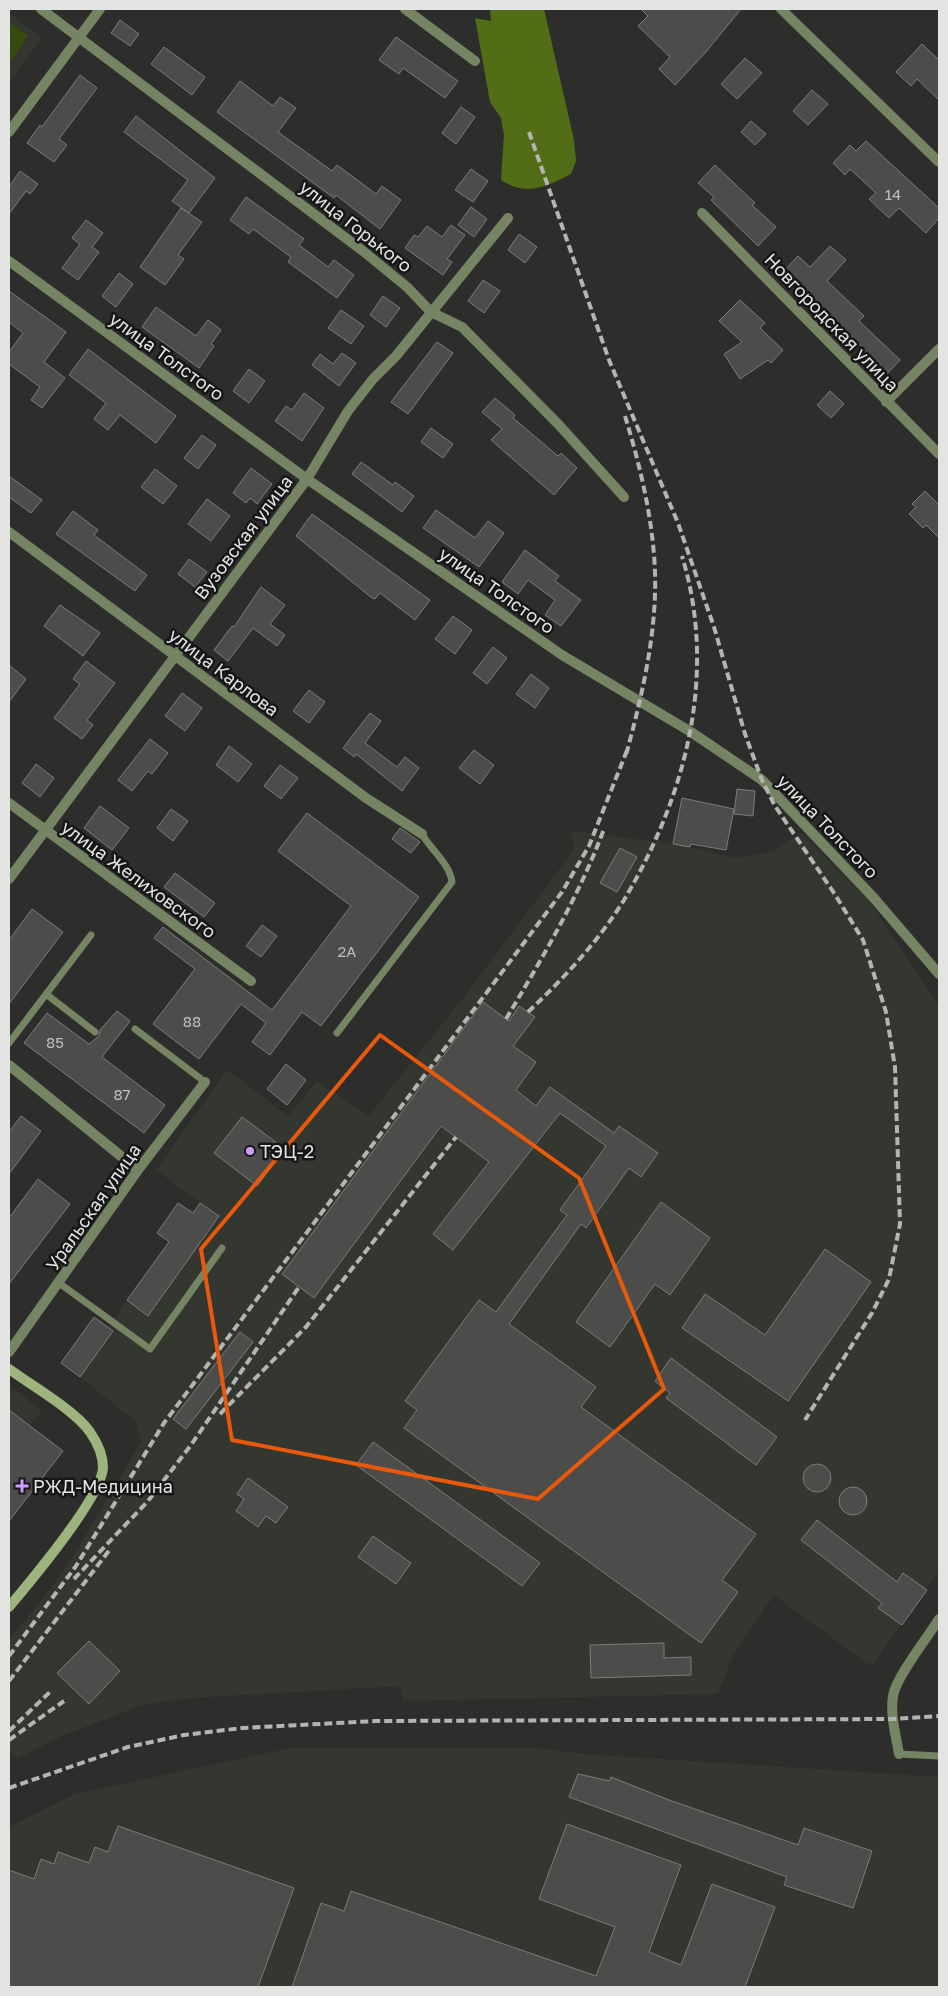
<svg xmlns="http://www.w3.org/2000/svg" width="948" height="1996" viewBox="0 0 948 1996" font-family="'Golos Text',sans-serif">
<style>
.built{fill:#34372f}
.green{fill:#374b10}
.forest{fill:#516e17}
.building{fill:#4c4d4a;stroke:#7c7d7b}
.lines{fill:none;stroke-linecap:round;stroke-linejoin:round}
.lane{stroke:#758462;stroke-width:7}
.street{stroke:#758462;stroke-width:10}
.secondary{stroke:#9db47e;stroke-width:10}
.rail{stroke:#b4b4b3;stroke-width:4;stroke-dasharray:8 4;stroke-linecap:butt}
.marked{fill:none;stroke:#e8590c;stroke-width:4;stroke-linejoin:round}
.poi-dot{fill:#cf9dff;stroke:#151615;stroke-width:2}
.labels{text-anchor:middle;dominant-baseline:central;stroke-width:5;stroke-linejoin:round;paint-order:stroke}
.number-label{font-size:15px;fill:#bebebd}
.street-label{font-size:18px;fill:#e4e4e3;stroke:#151615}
.poi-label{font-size:18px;fill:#e4e4e3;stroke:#151615;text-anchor:start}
</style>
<rect width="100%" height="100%" fill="#2d2e2c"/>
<path class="built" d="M 9,13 L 42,38 L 9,82 Z
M 572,831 L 673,844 L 737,858 L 773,851 L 802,833 L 869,901 L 939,1006 L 939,1571 L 873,1664 L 866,1663 L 774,1595 L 733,1656 L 718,1694 L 403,1701 L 400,1686 L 191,1698 L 142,1705 L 62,1736 L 17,1759 L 9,1751 L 9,1640 L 51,1588 L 81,1543 L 141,1442 L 136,1421 L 61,1363 L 94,1317 L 107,1327 L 112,1321 L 169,1242 L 157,1233 L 178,1203 L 193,1213 L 200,1203 L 156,1170 L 227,1070 L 288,1116 L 317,1081 L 369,1116 L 464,997 L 573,851 Z
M 9,1385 L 42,1411 L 30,1426 L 63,1451 L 9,1521 Z
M 290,1748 L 537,1748 L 585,1754 L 939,1777 L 939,1987 L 9,1987 L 9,1827 L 75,1794 Z"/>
<path class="green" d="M 9,22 L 28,36 L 9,63 Z"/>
<path class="forest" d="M 490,9 L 544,9 L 574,140 L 576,161 L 571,174 C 547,186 527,197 501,180 L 504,135 L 501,118 L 490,102 L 475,18 L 491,21 Z"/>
<path class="building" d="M 641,9 L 741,9 L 705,53 L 675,85 L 659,69 L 670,57 L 638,26 L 648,16 Z
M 120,20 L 139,34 L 130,46 L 111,33 Z
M 396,37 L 458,81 L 445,98 L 403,68 L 399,74 L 379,60 Z
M 922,44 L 939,60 L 939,100 L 917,79 L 911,86 L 896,72 Z
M 164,47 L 205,77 L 192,95 L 151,64 Z
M 745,58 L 762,73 L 737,99 L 721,84 Z
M 80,75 L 97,88 L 59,139 L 67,145 L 54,162 L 27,143 L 40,125 L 42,127 Z
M 240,81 L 273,106 L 280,97 L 296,108 L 278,132 L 332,171 L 337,165 L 376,194 L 382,186 L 401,200 L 380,229 L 336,195 L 334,198 L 217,112 Z
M 812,90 L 828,104 L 808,125 L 793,111 Z
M 461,107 L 475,117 L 456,144 L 442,133 Z
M 136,116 L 215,178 L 189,213 L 172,201 L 188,180 L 124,132 Z
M 751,121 L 766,134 L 755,145 L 741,132 Z
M 866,141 L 939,208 L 939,218 L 926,233 L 899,208 L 889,218 L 869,199 L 876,193 L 850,169 L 845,175 L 833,163 L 850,145 L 856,151 Z
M 715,165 L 755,203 L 752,205 L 776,227 L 758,246 L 711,200 L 714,197 L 698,183 Z
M 471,169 L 488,181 L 473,202 L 455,190 Z
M 20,171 L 38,184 L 30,194 L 26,191 L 9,214 L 9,187 Z
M 246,197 L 304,239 L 299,245 L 328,267 L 334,260 L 354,275 L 337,298 L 288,262 L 291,257 L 253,229 L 249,234 L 230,220 Z
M 471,207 L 487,219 L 474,237 L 458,225 Z
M 181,208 L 202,222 L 178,255 L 184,259 L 165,285 L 140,267 Z
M 86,220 L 103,233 L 92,247 L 99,252 L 78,280 L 62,268 L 80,244 L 72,238 Z
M 451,225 L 465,235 L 447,259 L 452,262 L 443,275 L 405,248 L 414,235 L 418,237 L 427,226 L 442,237 Z
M 519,234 L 537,247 L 525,263 L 508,250 Z
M 830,246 L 846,260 L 827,281 L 864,316 L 859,321 L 900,360 L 886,375 L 861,351 L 864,349 L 810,300 L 812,298 L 784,271 L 798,256 L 810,267 Z
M 119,273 L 133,284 L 116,307 L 102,296 Z
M 483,280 L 500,291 L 484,313 L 468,301 Z
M 9,291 L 66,332 L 44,362 L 65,378 L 42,408 L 31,400 L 40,387 L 9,364 L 9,352 L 23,333 L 9,322 Z
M 383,296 L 400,308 L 386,327 L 370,315 Z
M 740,300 L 765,323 L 760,328 L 783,350 L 771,363 L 768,360 L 740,379 L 724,354 L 742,342 L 719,321 Z
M 156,307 L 196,336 L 208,320 L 221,330 L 211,344 L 214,346 L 199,368 L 142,327 Z
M 341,310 L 364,326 L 351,344 L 328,328 Z
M 437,342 L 453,353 L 408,414 L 391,402 Z
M 88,349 L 176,416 L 156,443 L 120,415 L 108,430 L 94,419 L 106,403 L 69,375 Z
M 342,353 L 356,363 L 339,386 L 312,365 L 320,354 L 333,364 Z
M 249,369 L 265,381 L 249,403 L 233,391 Z
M 830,391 L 844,404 L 831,418 L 817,405 Z
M 304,393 L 324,408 L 302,441 L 275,421 L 286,406 L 292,410 Z
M 495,398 L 515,415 L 513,418 L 558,456 L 561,453 L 577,468 L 554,495 L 491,440 L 502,429 L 482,412 Z
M 431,428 L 453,444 L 443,458 L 421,442 Z
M 202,435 L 216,445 L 198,469 L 184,458 Z
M 361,462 L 393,485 L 395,482 L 414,496 L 402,512 L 352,474 Z
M 251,468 L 272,484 L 257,504 L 250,498 L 246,503 L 233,493 Z
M 155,469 L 177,486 L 163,504 L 141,487 Z
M 9,476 L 42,500 L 31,513 L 9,497 Z
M 925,491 L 939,505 L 939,538 L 926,525 L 923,528 L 909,514 L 916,507 L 912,504 Z
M 207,499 L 230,516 L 211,541 L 188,524 Z
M 436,510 L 475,538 L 488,521 L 504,533 L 479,567 L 423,528 Z
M 73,511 L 98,530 L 94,535 L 147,575 L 135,591 L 56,534 Z
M 312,514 L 430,600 L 415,620 L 380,593 L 375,599 L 372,598 L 296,536 Z
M 525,550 L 559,576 L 555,581 L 581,600 L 561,626 L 545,615 L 555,600 L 528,580 L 518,594 L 502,582 Z
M 189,559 L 207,572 L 195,587 L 178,574 Z
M 261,587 L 285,605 L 270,624 L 285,635 L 277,646 L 253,628 L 228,661 L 214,650 L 232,626 L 234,627 Z
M 60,605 L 100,633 L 83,656 L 44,626 Z
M 453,616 L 472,630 L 455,654 L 435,639 Z
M 493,647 L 507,658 L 487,684 L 473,673 Z
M 86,661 L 115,683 L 87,720 L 93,725 L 82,739 L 54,718 L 80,684 L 73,679 Z
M 9,665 L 26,679 L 9,702 Z
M 531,674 L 549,688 L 535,708 L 516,694 Z
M 309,690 L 325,702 L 309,723 L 293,711 Z
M 182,693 L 202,708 L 185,731 L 165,716 Z
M 370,713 L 381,721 L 365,743 L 397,767 L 405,757 L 419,768 L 402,791 L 356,754 L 354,757 L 343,748 Z
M 150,739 L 168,753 L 152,774 L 148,771 L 132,791 L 118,780 Z
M 229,746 L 252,764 L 238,782 L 216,765 Z
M 474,750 L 494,765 L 480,784 L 459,768 Z
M 36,764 L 54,778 L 40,797 L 22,783 Z
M 280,765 L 298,778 L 281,799 L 264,786 Z
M 737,789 L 755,791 L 753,816 L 734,814 Z
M 682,798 L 734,809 L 726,850 L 691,844 L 690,847 L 673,844 Z
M 100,806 L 129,828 L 112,850 L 84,828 Z
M 171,809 L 188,821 L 173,841 L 157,828 Z
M 307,813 L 419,897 L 321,1026 L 302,1012 L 270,1055 L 252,1042 L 266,1023 L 241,1004 L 199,1059 L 153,1024 L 195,969 L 154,938 L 163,927 L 272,1010 L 351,906 L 278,851 Z
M 400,828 L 420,842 L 411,853 L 392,839 Z
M 620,848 L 637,857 L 617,892 L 600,883 Z
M 175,873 L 215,903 L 204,917 L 164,887 Z
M 32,909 L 63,932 L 9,1004 L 9,940 Z
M 262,925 L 277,936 L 261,957 L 246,946 Z
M 483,1002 L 509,1021 L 519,1006 L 535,1017 L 513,1046 L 536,1062 L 516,1090 L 536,1106 L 550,1087 L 614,1133 L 619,1126 L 658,1153 L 641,1177 L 629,1168 L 586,1228 L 581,1224 L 509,1324 L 596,1387 L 581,1407 L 756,1534 L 722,1580 L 738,1592 L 701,1643 L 404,1428 L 417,1410 L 405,1401 L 479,1300 L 496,1312 L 567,1215 L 560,1210 L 606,1146 L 560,1113 L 453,1250 L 433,1234 L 489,1162 L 441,1126 L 314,1298 L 282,1274 Z
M 117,1011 L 130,1021 L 102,1057 L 165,1105 L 144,1133 L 24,1043 L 47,1013 L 89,1044 L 99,1036 L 100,1030 Z
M 286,1064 L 306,1080 L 287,1105 L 267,1089 Z
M 21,1116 L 41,1131 L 9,1174 L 9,1132 Z
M 242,1117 L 285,1149 L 257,1186 L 214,1153 Z
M 38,1179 L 70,1204 L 9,1284 L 9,1218 Z
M 661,1202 L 710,1238 L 670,1295 L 655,1284 L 610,1347 L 576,1322 Z
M 178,1203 L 193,1213 L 200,1203 L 219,1216 L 148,1316 L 127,1300 L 169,1242 L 157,1233 Z
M 825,1249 L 871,1282 L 788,1401 L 682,1328 L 705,1294 L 765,1335 Z
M 94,1317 L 113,1331 L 80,1377 L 61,1363 Z
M 240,1332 L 253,1342 L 186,1429 L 173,1419 Z
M 671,1358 L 777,1437 L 756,1465 L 666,1398 L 670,1393 L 655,1381 Z
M 9,1410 L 63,1451 L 9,1521 Z
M 373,1442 L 540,1563 L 522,1586 L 356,1465 Z
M803 1478a14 14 0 1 1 28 0a14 14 0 1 1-28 0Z
M 248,1478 L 288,1507 L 276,1523 L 266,1516 L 258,1527 L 236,1511 L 244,1499 L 237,1494 Z
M839 1501a14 14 0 1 1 28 0a14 14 0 1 1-28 0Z
M 817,1520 L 897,1582 L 903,1573 L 927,1590 L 902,1625 L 878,1608 L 882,1603 L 801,1540 Z
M 373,1536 L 411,1563 L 396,1584 L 358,1557 Z
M 89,1641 L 120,1671 L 89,1704 L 57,1673 Z
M 664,1643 L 664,1658 L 691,1657 L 691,1675 L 591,1678 L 590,1645 Z
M 578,1774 L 610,1781 L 611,1777 L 669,1800 L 798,1845 L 804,1828 L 872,1851 L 853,1908 L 784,1885 L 787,1877 L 569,1797 Z
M 567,1824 L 681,1865 L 649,1952 L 681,1965 L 712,1884 L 775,1907 L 745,1987 L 292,1987 L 321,1903 L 344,1911 L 351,1891 L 596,1976 L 615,1927 L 539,1899 Z
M 118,1826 L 294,1888 L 258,1987 L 9,1987 L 9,1870 L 34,1879 L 41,1859 L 54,1864 L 58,1852 L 89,1863 L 95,1847 L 108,1852 Z"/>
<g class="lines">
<path class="lane" d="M 46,994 L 95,1032
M 135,1029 L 205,1082
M 337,1033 L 452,882 C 450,864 431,850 422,834
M 9,1043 L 91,935
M 59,1283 L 150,1349 L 222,1248
M 899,1754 L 939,1756"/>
<path class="street" d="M 41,9 L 363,251 L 407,287 L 431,312 L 462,327 L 559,425 L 624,497
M 405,9 L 475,61
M 781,9 L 939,162
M 9,132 L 100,9
M 702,213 L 939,454
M 9,261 L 307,479 L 562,655 L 691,732 L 762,780 L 873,897 L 939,974
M 886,402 L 939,349
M 9,532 L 366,798 L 422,834
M 9,803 L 251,981
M 9,879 L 307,479 L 348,411 L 373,379 L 396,356 L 508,218
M 9,1065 L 138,1170
M 9,1352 L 138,1170 L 205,1082
M 899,1754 C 896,1736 890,1715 893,1696 C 896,1677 928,1637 939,1619"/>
<path class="secondary" d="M 9,1369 C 31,1385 76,1411 90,1432 C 97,1442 103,1456 103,1468 C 101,1498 30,1582 9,1607"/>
<path class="rail" d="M 529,132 L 609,360 L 678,523 L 714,627 L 745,734 L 762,780 L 775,806 L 834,893 L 863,940 L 886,1012 L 895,1067 L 900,1224 L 889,1279 L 872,1313 L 805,1420
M 625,416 C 640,465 653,519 655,572 C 657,633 642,696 626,755
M 528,1012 C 563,979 598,942 624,900 C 686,796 718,674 682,556
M 506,1019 C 543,957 579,896 604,829
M 220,1414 L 306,1327 L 456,1137
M 74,1579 L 148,1501 L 191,1445 L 299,1287
M 9,1656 L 76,1566 L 164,1423 L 562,892 L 589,846 L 628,748
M 9,1681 L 111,1548
M 9,1731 L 52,1690
M 9,1740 L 64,1701
M 9,1788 L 128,1747 L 184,1735 L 242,1728 L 376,1721 L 893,1719 L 939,1716"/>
</g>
<path class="marked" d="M 380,1035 L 579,1178 L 664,1389 L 538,1499 L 232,1440 L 201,1249 Z"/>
<g class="poi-dot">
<circle cx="250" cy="1151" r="5"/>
<path d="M19.5 1478.5h5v5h5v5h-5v5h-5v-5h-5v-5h5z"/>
</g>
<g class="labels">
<g class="number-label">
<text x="893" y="194">14</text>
<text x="347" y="951">2А</text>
<text x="192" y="1021">88</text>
<text x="55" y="1042">85</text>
<text x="122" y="1094">87</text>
</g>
<g class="street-label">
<text transform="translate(356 226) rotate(38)">улица Горького</text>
<text transform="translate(832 322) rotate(46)">Новгородская улица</text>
<text transform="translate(167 356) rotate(36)">улица Толстого</text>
<text transform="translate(243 537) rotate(-53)">Вузовская улица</text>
<text transform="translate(497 590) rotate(35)">улица Толстого</text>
<text transform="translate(224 672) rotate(37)">улица Карлова</text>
<text transform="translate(828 826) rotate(46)">улица Толстого</text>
<text transform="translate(139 879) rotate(36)">улица Желиховского</text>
<text transform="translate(93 1207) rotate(-55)">Уральская улица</text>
</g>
<g class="poi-label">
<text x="260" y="1151">ТЭЦ-2</text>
<text x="33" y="1486">РЖД-Медицина</text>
</g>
</g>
<rect width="948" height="1996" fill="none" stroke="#e4e4e3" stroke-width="20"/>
</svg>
